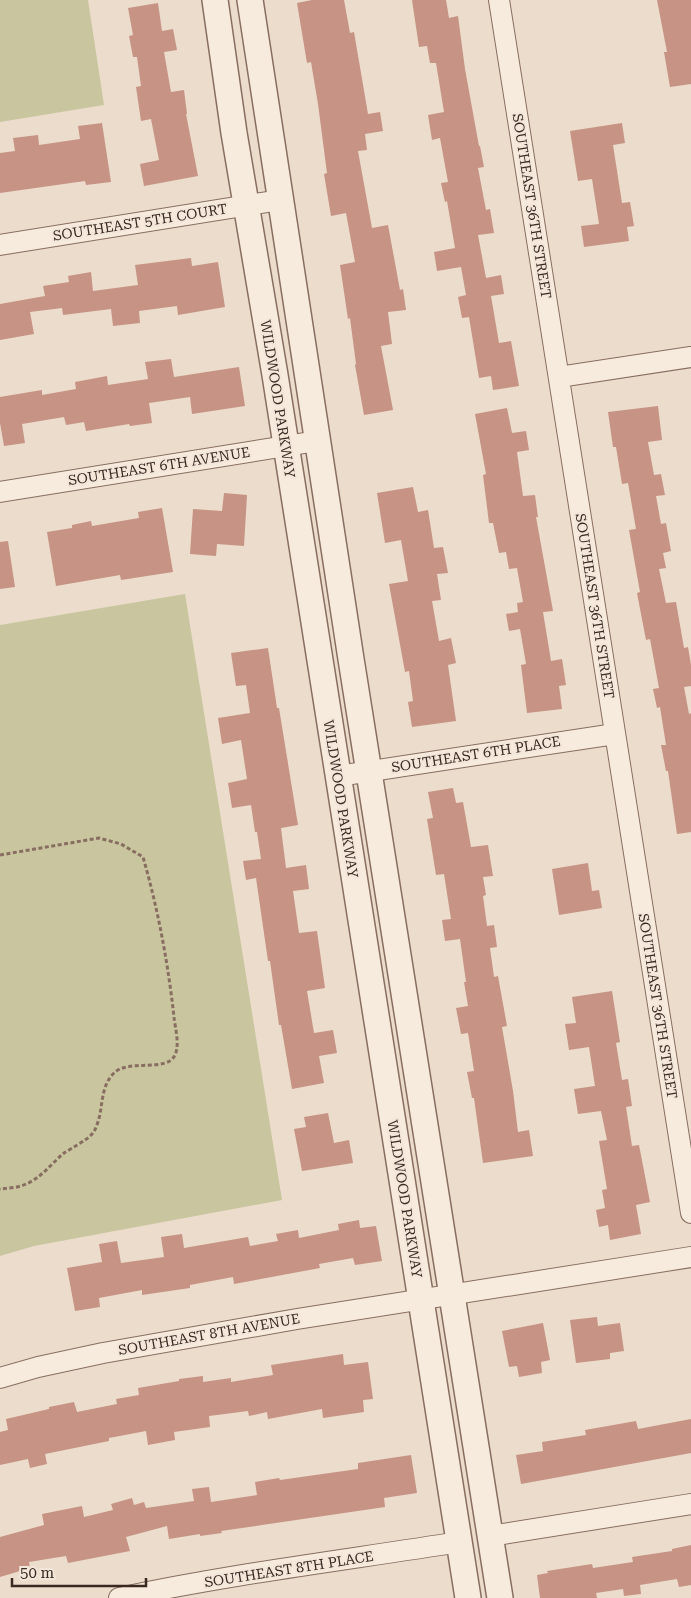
<svg xmlns="http://www.w3.org/2000/svg" width="691" height="1598" viewBox="0 0 691 1598" font-family="'Roboto Serif',serif">
<style>
.green{fill:#c9c69f}
.building{fill:#c69384}
.lines{fill:none;stroke-linecap:round;stroke-linejoin:round}
.minor-casing{stroke:#876e60;stroke-width:22}
.tertiary-casing{stroke:#876e60;stroke-width:28}
.path{stroke:#876e60;stroke-width:3;stroke-dasharray:4 2.5;stroke-linecap:butt}
.minor{stroke:#f7ebdd;stroke-width:20}
.tertiary{stroke:#f7ebdd;stroke-width:25}
.labels{text-anchor:middle;dominant-baseline:central;stroke-width:4.5;stroke-linejoin:round;paint-order:stroke}
.street-label{font-size:14px;fill:#392922;stroke:#f3e7da}
</style>
<rect width="100%" height="100%" fill="#ecdccb"/>
<path class="green" d="M 0,0 L 88,0 L 104,105 L 0,122 Z
M 185,594 L 282,1200 L 34,1246 L 0,1256 L 0,625 Z"/>
<path class="building" d="M 312,0 L 344,0 L 350,33 L 354,32 L 368,114 L 380,112 L 383,131 L 365,134 L 367,150 L 358,151 L 372,228 L 388,225 L 400,290 L 403,289 L 406,310 L 388,312 L 392,344 L 381,346 L 393,410 L 364,415 L 355,365 L 356,364 L 350,318 L 348,319 L 340,265 L 355,262 L 346,213 L 331,216 L 324,174 L 327,173 L 318,104 L 311,62 L 307,63 L 297,3 Z
M 412,0 L 446,0 L 449,18 L 458,16 L 465,69 L 479,146 L 480,146 L 484,167 L 478,168 L 486,210 L 490,209 L 494,233 L 478,235 L 486,278 L 501,275 L 504,294 L 491,296 L 499,343 L 511,341 L 519,386 L 493,390 L 491,376 L 479,378 L 469,317 L 462,318 L 458,297 L 466,295 L 461,267 L 437,271 L 434,252 L 455,248 L 447,201 L 445,202 L 441,183 L 448,182 L 440,138 L 432,140 L 428,115 L 444,112 L 436,63 L 430,63 L 427,46 L 419,47 Z
M 657,0 L 691,0 L 691,84 L 670,87 L 664,52 L 667,52 Z
M 158,3 L 162,31 L 173,29 L 177,50 L 164,52 L 171,92 L 184,90 L 187,114 L 186,114 L 198,176 L 144,186 L 140,164 L 159,160 L 151,119 L 141,121 L 136,87 L 141,86 L 137,57 L 133,57 L 129,36 L 133,35 L 128,8 Z
M 102,123 L 111,182 L 86,185 L 85,181 L 0,193 L 0,153 L 15,151 L 13,138 L 38,135 L 39,145 L 80,139 L 78,126 Z
M 622,123 L 625,143 L 613,145 L 622,203 L 630,202 L 634,226 L 627,227 L 629,241 L 584,247 L 581,226 L 599,224 L 592,179 L 578,181 L 570,131 Z
M 191,258 L 192,266 L 218,262 L 225,307 L 178,315 L 177,306 L 139,311 L 140,323 L 113,326 L 111,309 L 63,315 L 62,308 L 30,312 L 34,334 L 0,340 L 0,304 L 45,296 L 43,286 L 69,282 L 68,276 L 91,272 L 93,291 L 138,285 L 135,265 Z
M 171,359 L 174,377 L 239,367 L 245,406 L 192,414 L 190,397 L 149,403 L 152,423 L 130,426 L 129,424 L 86,431 L 84,422 L 66,425 L 64,417 L 22,424 L 25,443 L 4,446 L 0,423 L 0,397 L 42,390 L 42,395 L 76,389 L 75,382 L 107,376 L 108,385 L 148,379 L 145,362 Z
M 658,406 L 662,440 L 648,442 L 654,475 L 661,474 L 665,495 L 656,496 L 661,524 L 666,523 L 671,551 L 663,553 L 666,568 L 659,569 L 666,603 L 676,602 L 684,648 L 688,647 L 691,665 L 691,686 L 684,687 L 689,714 L 691,713 L 691,832 L 677,834 L 668,771 L 666,771 L 661,745 L 666,745 L 660,707 L 657,708 L 653,689 L 659,688 L 650,639 L 646,640 L 637,593 L 640,592 L 629,530 L 636,529 L 628,483 L 622,484 L 616,447 L 613,447 L 608,412 Z
M 507,408 L 512,433 L 526,431 L 529,450 L 517,452 L 523,496 L 535,495 L 538,517 L 536,517 L 553,611 L 543,612 L 551,661 L 562,659 L 566,685 L 559,686 L 562,709 L 527,713 L 521,665 L 526,664 L 520,629 L 509,631 L 506,614 L 518,612 L 517,603 L 523,602 L 517,568 L 509,569 L 506,552 L 499,553 L 493,523 L 489,523 L 483,475 L 486,474 L 475,414 Z
M 413,487 L 418,512 L 428,510 L 434,548 L 443,547 L 448,573 L 437,574 L 441,600 L 432,601 L 439,641 L 451,638 L 456,663 L 448,665 L 456,721 L 412,727 L 408,702 L 413,701 L 409,671 L 405,672 L 389,584 L 408,581 L 401,540 L 385,543 L 377,493 Z
M 224,493 L 247,495 L 244,546 L 217,544 L 216,556 L 190,554 L 193,509 L 222,511 Z
M 162,508 L 173,572 L 121,580 L 120,575 L 56,586 L 47,532 L 72,528 L 72,525 L 91,521 L 92,526 L 139,518 L 138,512 Z
M 8,541 L 15,587 L 0,589 L 0,542 Z
M 268,648 L 277,708 L 279,708 L 298,825 L 281,828 L 286,868 L 306,865 L 309,889 L 293,891 L 299,933 L 317,931 L 325,988 L 307,991 L 314,1033 L 333,1030 L 337,1053 L 319,1056 L 324,1083 L 292,1089 L 281,1025 L 279,1025 L 270,961 L 268,961 L 256,878 L 246,880 L 243,861 L 261,859 L 257,832 L 255,832 L 251,805 L 232,808 L 228,783 L 247,779 L 241,740 L 222,744 L 218,718 L 250,713 L 246,685 L 236,686 L 231,653 Z
M 453,788 L 456,803 L 463,802 L 471,847 L 488,845 L 493,876 L 483,877 L 486,895 L 483,896 L 487,926 L 494,925 L 497,947 L 490,948 L 494,977 L 498,976 L 507,1026 L 502,1027 L 513,1091 L 518,1132 L 529,1130 L 533,1156 L 483,1163 L 474,1098 L 472,1098 L 467,1072 L 474,1071 L 468,1033 L 461,1034 L 456,1008 L 468,1006 L 464,982 L 466,982 L 460,939 L 445,941 L 442,920 L 451,919 L 444,874 L 436,875 L 427,819 L 433,818 L 428,792 Z
M 588,863 L 592,891 L 599,890 L 602,908 L 559,915 L 552,869 Z
M 612,991 L 620,1042 L 616,1043 L 622,1080 L 628,1079 L 632,1106 L 626,1107 L 632,1146 L 639,1145 L 650,1202 L 636,1205 L 641,1234 L 610,1240 L 608,1225 L 599,1227 L 596,1210 L 605,1208 L 602,1190 L 607,1189 L 599,1141 L 607,1140 L 601,1111 L 578,1114 L 574,1089 L 595,1086 L 589,1047 L 569,1050 L 565,1024 L 576,1023 L 572,997 Z
M 328,1113 L 334,1143 L 349,1140 L 353,1163 L 302,1171 L 294,1129 L 306,1127 L 304,1117 Z
M 359,1220 L 360,1228 L 376,1226 L 382,1261 L 355,1265 L 353,1258 L 319,1264 L 320,1268 L 234,1284 L 233,1277 L 190,1285 L 190,1288 L 142,1295 L 142,1290 L 99,1298 L 100,1307 L 75,1311 L 67,1268 L 102,1262 L 99,1244 L 117,1241 L 121,1263 L 164,1257 L 161,1237 L 182,1234 L 184,1248 L 248,1237 L 250,1246 L 278,1241 L 276,1234 L 298,1230 L 299,1238 L 339,1230 L 338,1224 Z
M 597,1317 L 598,1326 L 620,1323 L 624,1351 L 610,1353 L 610,1359 L 576,1363 L 570,1320 Z
M 543,1323 L 550,1360 L 541,1362 L 542,1373 L 519,1377 L 517,1366 L 509,1367 L 502,1331 Z
M 343,1354 L 344,1365 L 368,1362 L 373,1399 L 363,1400 L 364,1412 L 323,1418 L 322,1409 L 268,1419 L 267,1412 L 249,1416 L 248,1411 L 209,1416 L 210,1427 L 174,1432 L 175,1440 L 148,1445 L 146,1431 L 109,1438 L 109,1441 L 45,1454 L 47,1464 L 30,1468 L 28,1459 L 0,1465 L 0,1432 L 8,1430 L 6,1419 L 49,1409 L 49,1407 L 74,1402 L 77,1412 L 117,1404 L 116,1399 L 139,1395 L 138,1388 L 179,1381 L 179,1379 L 203,1376 L 203,1382 L 231,1378 L 231,1382 L 273,1375 L 271,1365 Z
M 691,1419 L 691,1453 L 521,1484 L 516,1455 L 543,1451 L 542,1442 L 586,1435 L 585,1430 L 636,1421 L 638,1429 Z
M 411,1455 L 417,1493 L 384,1498 L 385,1507 L 221,1531 L 222,1533 L 200,1536 L 200,1534 L 169,1539 L 167,1526 L 126,1537 L 130,1551 L 68,1563 L 66,1556 L 29,1562 L 30,1568 L 0,1577 L 0,1537 L 44,1525 L 42,1514 L 82,1506 L 84,1517 L 113,1510 L 111,1504 L 132,1498 L 134,1505 L 144,1502 L 146,1508 L 194,1501 L 192,1489 L 209,1487 L 211,1502 L 257,1495 L 255,1482 L 279,1478 L 280,1480 L 358,1469 L 358,1463 Z
M 691,1545 L 691,1585 L 679,1587 L 677,1579 L 640,1585 L 641,1594 L 624,1596 L 623,1589 L 596,1593 L 597,1598 L 540,1598 L 537,1575 L 548,1573 L 547,1571 L 592,1564 L 593,1568 L 633,1562 L 632,1557 L 672,1551 L 672,1549 Z"/>
<g class="lines">
<g class="minor-casing">
<path id="minor" d="M 499,0 L 691,1213
M 0,245 L 280,200
M 559,377 L 691,357
M 0,492 L 317,441
M 338,776 L 615,734
M 0,1378 L 38,1367 L 103,1353 L 297,1319 L 691,1257
M 490,1536 L 691,1504
M 119,1598 C 231,1574 346,1560 459,1542"/>
</g>
<g class="tertiary-casing">
<path id="tertiary" d="M 215,0 L 234,133 L 275,375 L 468,1598
M 250,0 L 351,659 L 500,1598"/>
</g>
<path class="path" d="M 0,855 L 99,838 L 121,844 L 143,857 C 158,909 168,963 174,1017 C 175,1028 180,1044 175,1055 C 167,1073 127,1058 113,1074 C 99,1089 104,1110 96,1127 C 95,1130 94,1132 92,1134 C 87,1140 72,1148 64,1153 C 52,1163 41,1178 26,1184 C 18,1188 8,1188 0,1189"/>
<use href="#minor" class="minor"/>
<use href="#tertiary" class="tertiary"/>
</g>
<g class="labels">
<g class="street-label">
<text transform="translate(532 206) rotate(81)">SOUTHEAST 36TH STREET</text>
<text transform="translate(140 222) rotate(-9)">SOUTHEAST 5TH COURT</text>
<text transform="translate(278 399) rotate(81)">WILDWOOD PARKWAY</text>
<text transform="translate(159 466) rotate(-9)">SOUTHEAST 6TH AVENUE</text>
<text transform="translate(595 606) rotate(81)">SOUTHEAST 36TH STREET</text>
<text transform="translate(476 754) rotate(-9)">SOUTHEAST 6TH PLACE</text>
<text transform="translate(341 799) rotate(81)">WILDWOOD PARKWAY</text>
<text transform="translate(658 1006) rotate(81)">SOUTHEAST 36TH STREET</text>
<text transform="translate(405 1199) rotate(81)">WILDWOOD PARKWAY</text>
<text transform="translate(209 1334) rotate(-10)">SOUTHEAST 8TH AVENUE</text>
<text transform="translate(289 1569) rotate(-9)">SOUTHEAST 8TH PLACE</text>
</g>
</g>
<path d="M12 1578v8h134v-8" fill="none" stroke="#392922" stroke-width="2.5"/>
<text x="20" y="1578" font-size="15" fill="#392922" stroke="#f3e7da" stroke-width="4" paint-order="stroke">50 m</text>
</svg>
